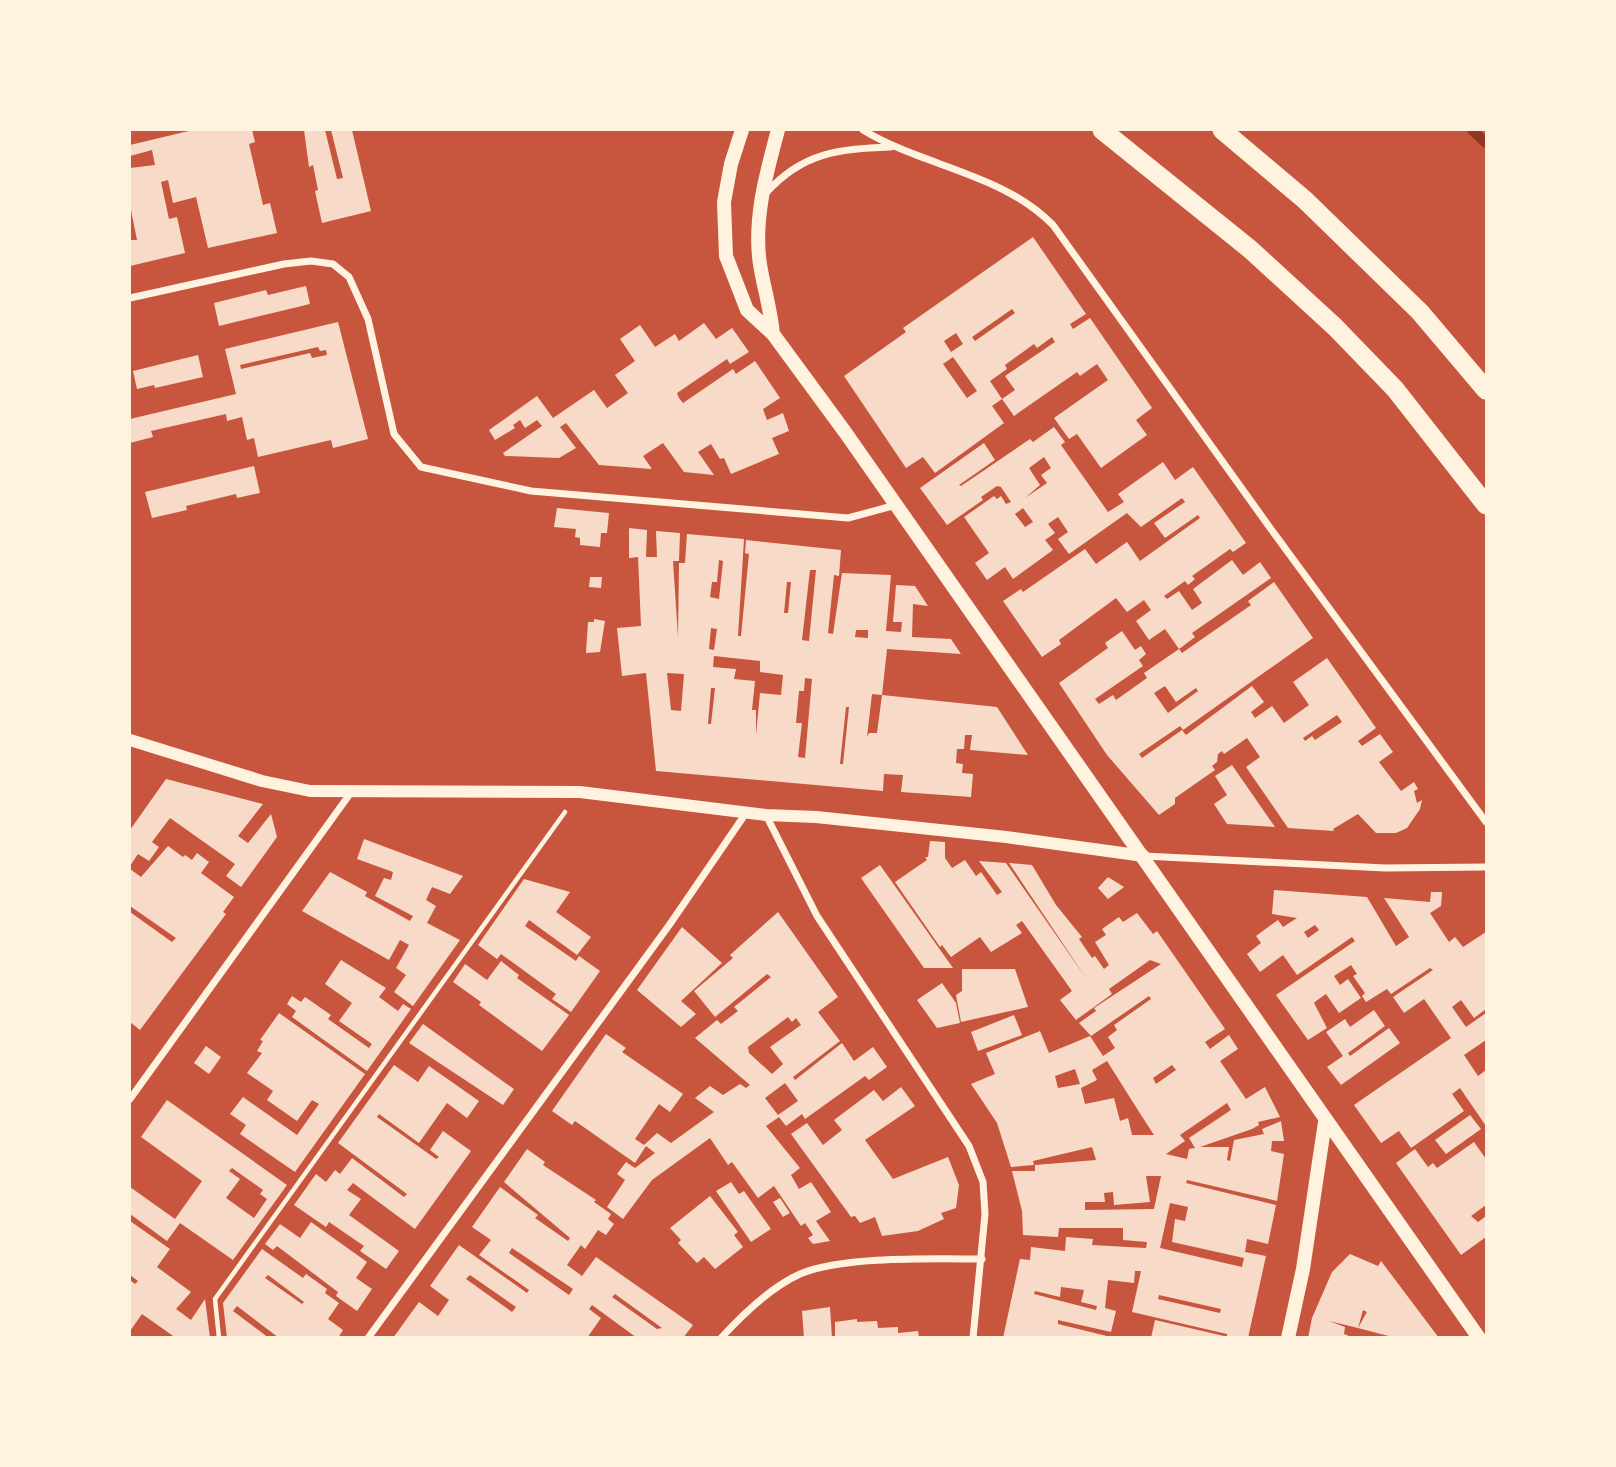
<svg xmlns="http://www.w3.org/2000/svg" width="1616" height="1467" viewBox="0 0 1616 1467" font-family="'Nunito Sans',sans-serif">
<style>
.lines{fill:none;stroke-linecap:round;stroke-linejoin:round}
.stream{stroke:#8f3625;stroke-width:10}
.building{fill:#f7dbc8;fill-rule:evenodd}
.path{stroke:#fff3e0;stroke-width:4.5}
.minor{stroke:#fff3e0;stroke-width:7}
.tertiary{stroke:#fff3e0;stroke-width:12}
.secondary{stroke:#fff3e0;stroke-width:14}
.trunk{stroke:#fff3e0;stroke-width:19}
</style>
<rect width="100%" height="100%" fill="#c8553d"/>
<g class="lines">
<path class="stream" d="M 1472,130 L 1486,143"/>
</g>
<path class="building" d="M 193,130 L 252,130 L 255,142 L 249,144 L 263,205 L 270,203 L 277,233 L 208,248 L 196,197 L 173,203 L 168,180 L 161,182 L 169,219 L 177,217 L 185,253 L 130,266 L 130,240 L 137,240 L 130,205 L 130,168 L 155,165 L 152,150 L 130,156 L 130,145 Z
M 304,130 L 325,130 L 337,179 L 343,178 L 331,130 L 352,130 L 371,211 L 322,223 L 315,191 L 318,190 L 313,165 L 309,167 Z
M 1033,237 L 1086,314 L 1070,324 L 1073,329 L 1090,318 L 1152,408 L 1136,420 L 1147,435 L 1101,468 L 1077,434 L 1069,439 L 1054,418 L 1108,380 L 1097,364 L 1080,376 L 1077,372 L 1014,416 L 1002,399 L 1015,390 L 1005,376 L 1055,342 L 1052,337 L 1037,348 L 1034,344 L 1005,365 L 1007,369 L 990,381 L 1002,399 L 992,406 L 1004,423 L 935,473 L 923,457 L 906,468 L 844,376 L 906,332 L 903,328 ZM 1012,309 L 1015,313 L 975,341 L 972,337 ZM 956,333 L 963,344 L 951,352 L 944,341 ZM 953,357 L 977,391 L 967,398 L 943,364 Z
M 306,286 L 310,304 L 219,326 L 214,303 L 266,290 L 268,295 Z
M 338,322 L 368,439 L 333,448 L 331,440 L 258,457 L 254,438 L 247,440 L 242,417 L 227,421 L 226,414 L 151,431 L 153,437 L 130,443 L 130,419 L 236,394 L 225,349 ZM 318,347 L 320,351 L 326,350 L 327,355 L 312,358 L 310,353 L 241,369 L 240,365 Z
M 704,323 L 716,339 L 732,328 L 749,352 L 730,364 L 727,359 L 677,393 L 679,398 L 683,403 L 733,369 L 736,374 L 755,361 L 780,398 L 763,409 L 767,420 L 783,413 L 789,431 L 772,438 L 779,454 L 731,474 L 724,458 L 720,459 L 711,444 L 698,452 L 714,475 L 684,472 L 663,443 L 643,456 L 652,469 L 599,465 L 566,423 L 560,427 L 576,448 L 559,458 L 505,456 L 503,453 L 542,426 L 537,420 L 525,428 L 520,420 L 513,425 L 515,428 L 495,440 L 489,430 L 537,396 L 553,418 L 594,390 L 607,408 L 628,393 L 615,375 L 635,361 L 620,339 L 640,325 L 655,347 L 675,334 L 679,341 Z
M 198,355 L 203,377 L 155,388 L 154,385 L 137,389 L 133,371 Z
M 1054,427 L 1065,442 L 1061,445 L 1108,512 L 1124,502 L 1118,494 L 1163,462 L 1175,480 L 1193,467 L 1246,543 L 1233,552 L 1230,549 L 1192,576 L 1195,579 L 1188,585 L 1185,581 L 1164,596 L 1167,599 L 1179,591 L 1192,610 L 1202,603 L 1193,589 L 1232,560 L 1243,575 L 1260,562 L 1271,578 L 1192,633 L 1195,637 L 1179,649 L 1165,629 L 1149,640 L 1136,621 L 1151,610 L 1144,600 L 1127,612 L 1116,598 L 1059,640 L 1061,644 L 1042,657 L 1003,601 L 1021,589 L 1023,592 L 1085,549 L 1096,564 L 1127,542 L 1140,561 L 1200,518 L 1198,515 L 1165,538 L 1154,523 L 1185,502 L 1182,498 L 1141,527 L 1127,513 L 1069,554 L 1058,539 L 1068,532 L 1058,517 L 1048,524 L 1055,533 L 1045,540 L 1053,550 L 1013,579 L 1005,567 L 987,580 L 975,563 L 989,553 L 964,517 L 994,496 L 997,499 L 1001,496 L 1006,504 L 1011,502 L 1001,487 L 997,486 L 981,497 L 983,500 L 947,525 L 920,488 L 984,443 L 995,460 L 959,485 L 961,486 L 1030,439 L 1033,442 ZM 1044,457 L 1051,468 L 1041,475 L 1047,483 L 1025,498 L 1040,485 L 1029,468 ZM 1023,508 L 1033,522 L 1025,527 L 1015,514 Z
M 254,466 L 260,493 L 237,498 L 236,494 L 186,506 L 187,510 L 152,518 L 145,492 Z
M 557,508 L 609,513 L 607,533 L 601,533 L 600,547 L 580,545 L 580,538 L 575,537 L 576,529 L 554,527 Z
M 629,528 L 647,530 L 646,557 L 657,557 L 656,531 L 680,533 L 679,561 L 673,561 L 678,637 L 679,563 L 685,563 L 687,534 L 744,539 L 738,636 L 741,636 L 749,554 L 745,553 L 746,540 L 841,550 L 839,576 L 834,575 L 828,633 L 833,634 L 842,573 L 891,575 L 886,631 L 901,632 L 902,622 L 893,622 L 896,585 L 915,586 L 928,606 L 913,604 L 912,637 L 951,639 L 961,654 L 887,649 L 882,695 L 872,694 L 867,737 L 869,733 L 877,733 L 882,695 L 997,707 L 1028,755 L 970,750 L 972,735 L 965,735 L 964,749 L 957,749 L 956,763 L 963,764 L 962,773 L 973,774 L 971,797 L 901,792 L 903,775 L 884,774 L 883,791 L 656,771 L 646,673 L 622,676 L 617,628 L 641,626 L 638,557 L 629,558 ZM 719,560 L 723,561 L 719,599 L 710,597 L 712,582 L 717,582 ZM 810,570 L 816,570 L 809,641 L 802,640 ZM 787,582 L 791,582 L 788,613 L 784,613 ZM 711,628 L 717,629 L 714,650 L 709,649 ZM 856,630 L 868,630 L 868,638 L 855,637 ZM 714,656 L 760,661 L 760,672 L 783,675 L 781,695 L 760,693 L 756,735 L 756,710 L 752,710 L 755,681 L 734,679 L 736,669 L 713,667 ZM 667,673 L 684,674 L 681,711 L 671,710 ZM 805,678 L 812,679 L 805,758 L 798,757 L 802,723 L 796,723 L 799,691 L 804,691 ZM 711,688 L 715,688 L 711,724 L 708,724 ZM 846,707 L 849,707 L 843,764 L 840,764 Z
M 590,577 L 602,577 L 601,588 L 589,587 Z
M 1274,582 L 1313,638 L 1183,730 L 1180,726 L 1139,754 L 1142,758 L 1182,730 L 1186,735 L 1252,686 L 1264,702 L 1251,712 L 1255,718 L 1272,706 L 1284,723 L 1309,705 L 1293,682 L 1327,658 L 1376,728 L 1358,741 L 1362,746 L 1380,734 L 1393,752 L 1379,762 L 1401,791 L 1414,782 L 1418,789 L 1414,791 L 1417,803 L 1422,800 L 1420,809 L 1407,828 L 1396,833 L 1376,833 L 1358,814 L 1333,829 L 1334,831 L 1288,828 L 1246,767 L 1260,757 L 1247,738 L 1224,754 L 1222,751 L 1218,754 L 1217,762 L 1212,766 L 1215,770 L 1175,798 L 1175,804 L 1159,815 L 1107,755 L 1059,683 L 1108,648 L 1105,643 L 1122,631 L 1135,650 L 1141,646 L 1146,654 L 1139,660 L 1143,666 L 1095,699 L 1099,704 L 1113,695 L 1116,700 L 1147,678 L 1144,673 L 1179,649 L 1182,653 L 1251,605 L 1248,601 ZM 1165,686 L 1176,702 L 1196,688 L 1198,691 L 1168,713 L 1154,693 ZM 1337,715 L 1342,722 L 1315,740 L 1312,736 L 1305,741 L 1303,738 Z
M 594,619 L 605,621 L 600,652 L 586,653 L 588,622 L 594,622 Z
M 1232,765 L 1275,827 L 1227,824 L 1214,804 L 1227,795 L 1215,776 Z
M 166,779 L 263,804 L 238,836 L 248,843 L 271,814 L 277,837 L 241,887 L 226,876 L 235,864 L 170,818 L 152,842 L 159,847 L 149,861 L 138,854 L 130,866 L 130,830 Z
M 364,839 L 463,876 L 450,894 L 432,887 L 426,900 L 436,906 L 427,923 L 460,940 L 413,1006 L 394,992 L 406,975 L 396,968 L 409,945 L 400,940 L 389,960 L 302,911 L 330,872 L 367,892 L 365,896 L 410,921 L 413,916 L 375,896 L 384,878 L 391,880 L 393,872 L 357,859 Z
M 930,841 L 945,842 L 945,858 L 952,868 L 965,860 L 976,876 L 981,872 L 997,895 L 1002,892 L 979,861 L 1006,863 L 1088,981 L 1009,863 L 1032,865 L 1056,905 L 1082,937 L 1079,939 L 1092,958 L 1095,956 L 1104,969 L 1109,965 L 1095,942 L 1106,935 L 1102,929 L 1119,917 L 1123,922 L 1137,913 L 1153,934 L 1157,931 L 1225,1029 L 1205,1042 L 1210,1049 L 1229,1035 L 1238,1049 L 1220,1061 L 1246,1099 L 1265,1087 L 1280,1117 L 1258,1122 L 1259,1125 L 1252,1129 L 1200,1147 L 1229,1147 L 1227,1160 L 1230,1161 L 1234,1140 L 1264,1134 L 1262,1129 L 1281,1121 L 1284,1141 L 1272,1141 L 1271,1151 L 1284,1154 L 1277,1201 L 1187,1180 L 1186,1183 L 1276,1205 L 1268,1244 L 1247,1239 L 1245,1252 L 1266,1256 L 1248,1338 L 1227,1338 L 1227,1334 L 1132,1312 L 1141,1271 L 1135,1271 L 1134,1283 L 1108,1280 L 1105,1308 L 1116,1311 L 1111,1332 L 1058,1320 L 1058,1324 L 1115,1338 L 1003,1338 L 1020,1259 L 1030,1260 L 1031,1247 L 1065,1251 L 1066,1237 L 1093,1239 L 1092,1245 L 1146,1248 L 1147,1242 L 1123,1240 L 1123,1228 L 1059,1228 L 1058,1237 L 1023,1235 L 1022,1211 L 1012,1171 L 1035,1171 L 1035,1165 L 1096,1160 L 1092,1147 L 1033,1161 L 1034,1165 L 1011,1167 L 997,1123 L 971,1084 L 995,1074 L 986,1053 L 1040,1031 L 1049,1053 L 1090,1036 L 1103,1056 L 1115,1048 L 1108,1037 L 1117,1030 L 1114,1025 L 1151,999 L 1149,996 L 1091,1036 L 1079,1023 L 1096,1011 L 1094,1008 L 1161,964 L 1150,960 L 1109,989 L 1112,994 L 1076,1020 L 1060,1000 L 1072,991 L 1022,921 L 1016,925 L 1022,933 L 991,952 L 980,937 L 951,957 L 942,945 L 940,947 L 895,882 L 927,860 L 925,857 L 928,857 ZM 1107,1061 L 1141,1115 L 1154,1135 L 1132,1135 L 1128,1118 L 1120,1121 L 1114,1098 L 1085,1104 L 1081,1088 L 1097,1080 L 1092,1070 ZM 1172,1065 L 1176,1070 L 1156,1084 L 1153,1078 ZM 1075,1069 L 1080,1084 L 1058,1088 L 1055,1076 ZM 1227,1103 L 1231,1110 L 1189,1138 L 1195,1148 L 1189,1149 L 1187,1159 L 1166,1154 L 1185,1141 L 1180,1135 ZM 1146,1176 L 1161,1176 L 1154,1209 L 1085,1210 L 1085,1202 L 1105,1202 L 1104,1193 L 1113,1192 L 1114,1205 L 1150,1202 ZM 1170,1203 L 1188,1207 L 1185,1221 L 1175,1219 L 1172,1242 L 1244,1258 L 1242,1267 L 1160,1248 ZM 1061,1287 L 1084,1290 L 1081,1302 L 1097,1306 L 1096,1310 L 1034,1294 L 1035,1291 L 1060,1297 ZM 1159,1295 L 1221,1309 L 1220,1313 L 1158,1299 Z
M 168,846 L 183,857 L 185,855 L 192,860 L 197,853 L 209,862 L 201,873 L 234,897 L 223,912 L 226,914 L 140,1030 L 130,1022 L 130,912 L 172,942 L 176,938 L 130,906 L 130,869 L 141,877 Z
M 880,865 L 953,968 L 924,968 L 861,878 Z
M 1108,877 L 1124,887 L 1108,899 L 1098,888 Z
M 524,879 L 570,892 L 556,912 L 591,937 L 577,955 L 529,920 L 525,926 L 576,961 L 579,956 L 600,971 L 571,1012 L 552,999 L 556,994 L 501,954 L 497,959 L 478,945 Z
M 1274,890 L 1367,897 L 1396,946 L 1409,937 L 1384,898 L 1430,902 L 1431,892 L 1442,892 L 1441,906 L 1430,913 L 1449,942 L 1455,937 L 1463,947 L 1486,932 L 1486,1009 L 1474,1018 L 1461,1000 L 1452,1007 L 1466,1027 L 1486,1013 L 1486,1040 L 1464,1055 L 1478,1076 L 1486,1070 L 1486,1126 L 1460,1088 L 1452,1094 L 1464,1111 L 1411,1148 L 1399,1131 L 1381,1143 L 1354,1105 L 1451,1038 L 1424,999 L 1404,1013 L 1393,997 L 1433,970 L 1430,968 L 1391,994 L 1387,989 L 1366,1002 L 1362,996 L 1365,993 L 1353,976 L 1357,974 L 1351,965 L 1334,976 L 1340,985 L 1348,979 L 1361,998 L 1339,1013 L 1326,994 L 1316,1001 L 1314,1003 L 1327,1028 L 1308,1040 L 1276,995 L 1355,941 L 1352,937 L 1297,975 L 1283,955 L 1260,972 L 1247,954 L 1261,943 L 1256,936 L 1278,920 L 1283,927 L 1297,918 L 1272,914 ZM 1315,925 L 1319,930 L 1308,938 L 1304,932 Z
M 778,912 L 838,997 L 818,1012 L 840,1041 L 793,1077 L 795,1080 L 842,1043 L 854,1061 L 873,1047 L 887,1067 L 869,1080 L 865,1076 L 805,1119 L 802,1114 L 786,1126 L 779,1117 L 766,1126 L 800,1168 L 791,1175 L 799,1189 L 811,1182 L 831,1212 L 816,1221 L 830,1241 L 813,1244 L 808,1238 L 813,1235 L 805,1223 L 801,1226 L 774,1186 L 758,1198 L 732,1162 L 728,1165 L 710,1138 L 652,1180 L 623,1219 L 607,1207 L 625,1180 L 617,1174 L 626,1162 L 635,1168 L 655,1153 L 646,1146 L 635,1163 L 575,1121 L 572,1125 L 552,1111 L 606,1034 L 626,1048 L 622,1052 L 683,1094 L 670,1112 L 659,1104 L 635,1139 L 644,1145 L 657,1133 L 671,1143 L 714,1112 L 695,1098 L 710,1086 L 723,1095 L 740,1084 L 746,1088 L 750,1085 L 695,1038 L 717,1020 L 721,1024 L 738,1011 L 734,1007 L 771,977 L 767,974 L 715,1017 L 694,991 L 733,958 L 730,955 ZM 788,1017 L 792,1022 L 796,1018 L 801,1025 L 770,1047 L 783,1064 L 772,1074 L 749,1053 L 748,1047 ZM 785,1083 L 798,1101 L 778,1115 L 765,1098 Z
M 682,927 L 722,963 L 681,1001 L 696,1014 L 681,1027 L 637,990 Z
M 341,960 L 386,988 L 379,997 L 398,1011 L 403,1004 L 411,1009 L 367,1071 L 292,1017 L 296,1011 L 287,1004 L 292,996 L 301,1002 L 305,997 L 331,1015 L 328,1019 L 369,1048 L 372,1044 L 339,1021 L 352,1003 L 325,984 Z
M 501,961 L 519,975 L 517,978 L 569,1015 L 542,1051 L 479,1005 L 481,1002 L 453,982 L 465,964 L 487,980 Z
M 962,969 L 1015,969 L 1028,1007 L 961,1022 L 956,995 L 962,991 Z
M 942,983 L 956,1003 L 960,1023 L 937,1028 L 917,1000 Z
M 1374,1010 L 1385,1026 L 1348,1053 L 1350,1056 L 1389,1028 L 1400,1043 L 1341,1085 L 1327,1067 L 1343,1056 L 1326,1032 L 1345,1019 L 1350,1027 Z
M 279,1013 L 365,1074 L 295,1172 L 240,1134 L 246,1125 L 230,1114 L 243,1097 L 297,1135 L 319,1104 L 312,1100 L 297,1121 L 267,1100 L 273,1091 L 247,1073 L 262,1053 L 257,1051 L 263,1041 L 260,1040 Z
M 1014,1015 L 1022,1035 L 978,1051 L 971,1032 Z
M 423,1024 L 514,1089 L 503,1105 L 409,1043 Z
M 206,1046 L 221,1057 L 209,1074 L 194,1063 Z
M 394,1065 L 418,1082 L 429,1066 L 479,1101 L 467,1118 L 447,1103 L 419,1143 L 379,1114 L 377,1117 L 436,1159 L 439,1157 L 430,1150 L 443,1131 L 471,1151 L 415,1229 L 353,1183 L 347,1190 L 361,1199 L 349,1215 L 399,1251 L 386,1269 L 360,1251 L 364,1246 L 329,1222 L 326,1227 L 294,1205 L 316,1174 L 326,1182 L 335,1170 L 340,1174 L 352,1158 L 404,1197 L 407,1194 L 338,1143 Z
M 901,1087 L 915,1106 L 865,1140 L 893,1179 L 948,1157 L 959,1185 L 956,1208 L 941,1213 L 944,1219 L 918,1231 L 882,1236 L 875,1217 L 860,1223 L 855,1216 L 851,1217 L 791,1134 L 807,1123 L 823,1145 L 842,1130 L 834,1120 L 874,1090 L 883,1101 Z
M 167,1100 L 287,1185 L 233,1260 L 180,1223 L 167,1241 L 130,1214 L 130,1187 L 175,1219 L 202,1181 L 141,1137 ZM 232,1168 L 263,1190 L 260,1194 L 267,1199 L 254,1218 L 226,1198 L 240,1179 L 229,1171 Z
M 1470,1115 L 1481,1129 L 1446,1154 L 1435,1140 Z
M 1474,1142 L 1486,1159 L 1486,1205 L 1471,1216 L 1478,1222 L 1486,1216 L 1486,1237 L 1461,1255 L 1396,1163 L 1415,1149 L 1428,1167 L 1433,1163 L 1437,1168 Z
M 527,1149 L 545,1162 L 543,1165 L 596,1200 L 594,1202 L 611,1214 L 608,1219 L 614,1224 L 606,1235 L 598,1230 L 585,1249 L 581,1245 L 567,1265 L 582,1276 L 596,1257 L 693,1325 L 683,1338 L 637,1338 L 592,1305 L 589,1309 L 601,1318 L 587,1338 L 393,1338 L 419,1302 L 438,1316 L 449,1300 L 430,1286 L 459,1245 L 527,1293 L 529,1290 L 479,1255 L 491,1240 L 472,1227 L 500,1187 L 538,1215 L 535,1218 L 568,1241 L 570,1238 L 504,1182 ZM 512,1248 L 573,1289 L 569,1295 L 509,1253 ZM 470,1275 L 516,1307 L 512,1312 L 466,1279 ZM 615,1294 L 662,1328 L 657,1329 L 612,1297 Z
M 731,1182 L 739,1194 L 744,1191 L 771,1229 L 751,1242 L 716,1191 Z
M 710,1196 L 738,1232 L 734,1235 L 743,1247 L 715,1269 L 704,1257 L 697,1263 L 678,1243 L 681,1240 L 670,1228 Z
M 780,1198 L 790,1213 L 783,1217 L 773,1202 Z
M 130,1221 L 170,1249 L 157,1267 L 191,1292 L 176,1309 L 191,1320 L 205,1299 L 210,1338 L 176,1338 L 142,1314 L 130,1331 L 130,1280 L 135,1284 L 138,1281 L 130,1275 Z
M 311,1222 L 367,1262 L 356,1278 L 372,1289 L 357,1311 L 336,1296 L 338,1292 L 277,1246 L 273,1250 L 265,1244 L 280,1224 L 300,1238 Z
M 262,1249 L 303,1278 L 306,1274 L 327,1289 L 325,1293 L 339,1303 L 328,1319 L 343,1330 L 338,1338 L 279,1338 L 237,1306 L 233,1311 L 269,1338 L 227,1338 L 223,1303 ZM 268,1275 L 304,1302 L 302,1304 L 265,1278 Z
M 1350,1254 L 1378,1266 L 1381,1261 L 1439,1338 L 1396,1338 L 1358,1328 L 1367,1312 L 1363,1310 L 1358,1328 L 1329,1321 L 1345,1327 L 1344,1334 L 1354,1338 L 1308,1338 L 1312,1318 L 1332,1272 Z
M 830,1307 L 832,1338 L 804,1338 L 802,1311 Z
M 857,1319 L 857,1322 L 877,1321 L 878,1328 L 898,1327 L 898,1333 L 918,1331 L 919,1338 L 835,1338 L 835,1322 Z
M 1155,1320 L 1224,1336 L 1224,1338 L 1151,1338 Z"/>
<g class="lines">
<path class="path" d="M 219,1338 L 215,1299 L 565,812"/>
<path class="minor" d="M 863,130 C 924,167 1002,173 1053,225 L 1268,525 L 1486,822
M 766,193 C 803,152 839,149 891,147
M 130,298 L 284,264 L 311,261 L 333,264 L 349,277 L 368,319 L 394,434 L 421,467 L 531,491 L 848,518 L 896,505
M 766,815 L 817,916 L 969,1146 L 983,1182 L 985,1214 L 973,1338
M 1144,856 L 1385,868 L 1486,867
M 130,1099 L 352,791
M 368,1338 L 670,924 L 746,813
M 721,1338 C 743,1314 771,1287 800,1274 C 843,1256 934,1259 982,1259"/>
<path class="tertiary" d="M 130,740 L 262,781 L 310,791 L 580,792 L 766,815 L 816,817 L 1006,837 L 1144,856"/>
<path class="secondary" d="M 742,130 L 731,164 L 724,202 L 726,256 L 747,310 L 773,334 L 845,432 L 1479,1338
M 773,334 C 771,312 765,292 761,270 C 752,224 766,174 778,130
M 1288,1338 L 1303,1269 L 1325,1122"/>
<path class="trunk" d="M 1102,130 L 1251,250 L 1335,327 L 1395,389 L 1486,505
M 1222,130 L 1305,200 L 1420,312 L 1486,390"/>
</g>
<rect width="1616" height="1467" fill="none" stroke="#fff3e0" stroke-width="262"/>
</svg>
